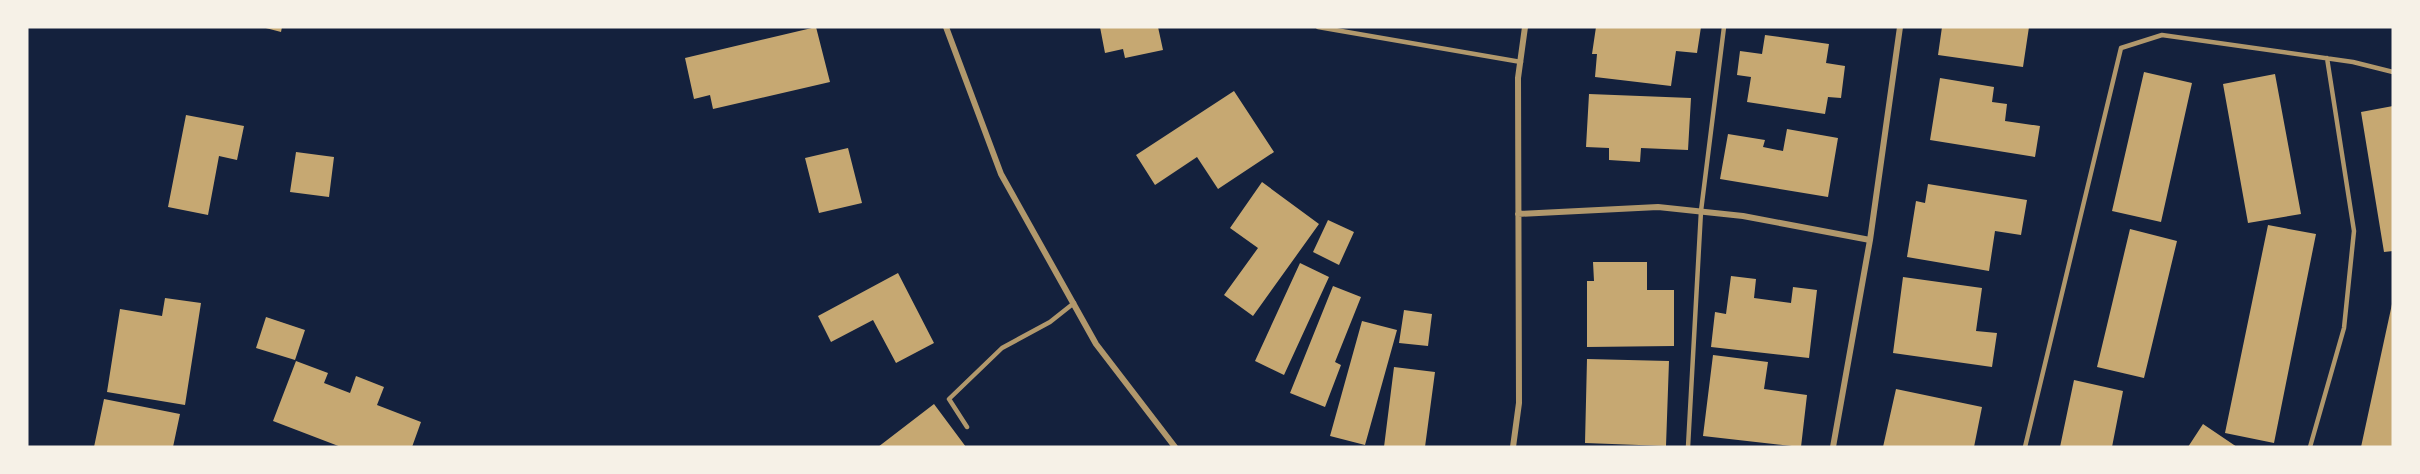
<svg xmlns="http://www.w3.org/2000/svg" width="2420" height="474" viewBox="0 0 2420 474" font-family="'Nunito Sans',sans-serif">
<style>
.building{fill:#c6a872}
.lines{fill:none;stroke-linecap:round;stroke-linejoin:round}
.service{stroke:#b1986c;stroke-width:4.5}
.minor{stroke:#b1986c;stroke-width:6}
</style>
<rect width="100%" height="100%" fill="#14213d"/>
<path class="building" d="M 262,27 L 282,27 L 281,32 Z
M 816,27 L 830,82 L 713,109 L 710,95 L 694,99 L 685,58 Z
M 1100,27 L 1158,27 L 1163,50 L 1125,58 L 1123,49 L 1105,53 Z
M 1596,27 L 1701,27 L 1697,53 L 1676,51 L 1671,86 L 1595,77 L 1597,54 L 1592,54 Z
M 1942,27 L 2029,27 L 2023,67 L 1938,55 Z
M 1765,35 L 1829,44 L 1826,63 L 1845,66 L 1841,98 L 1828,97 L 1825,114 L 1747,102 L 1751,77 L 1737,75 L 1740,51 L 1762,54 Z
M 2144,72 L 2192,83 L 2161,222 L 2112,211 Z
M 2275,74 L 2301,214 L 2248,223 L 2223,84 Z
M 1940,78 L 1994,87 L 1992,102 L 2007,104 L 2005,121 L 2040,126 L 2035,157 L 1930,140 Z
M 1234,91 L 1274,152 L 1218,189 L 1197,157 L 1155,185 L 1136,155 Z
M 1589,94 L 1691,98 L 1688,150 L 1641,148 L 1640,162 L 1609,160 L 1609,148 L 1586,147 Z
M 2393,106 L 2393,251 L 2384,252 L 2361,112 Z
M 186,115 L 244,126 L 237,160 L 219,156 L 208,215 L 168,207 Z
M 1787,129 L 1838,138 L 1828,197 L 1720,179 L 1728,134 L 1765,140 L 1763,147 L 1783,151 Z
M 848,148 L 862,203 L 819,213 L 805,158 Z
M 296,152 L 334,157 L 329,197 L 290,192 Z
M 1262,182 L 1319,224 L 1253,316 L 1224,295 L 1258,248 L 1230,228 Z
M 1928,184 L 2027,200 L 2021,235 L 1995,231 L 1989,271 L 1907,257 L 1916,201 L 1925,203 Z
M 1328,220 L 1354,232 L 1339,265 L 1313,252 Z
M 2268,225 L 2316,234 L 2274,443 L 2225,433 Z
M 2130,229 L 2177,241 L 2144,378 L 2097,367 Z
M 1593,262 L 1647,262 L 1647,290 L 1674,290 L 1674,346 L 1587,347 L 1587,281 L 1594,281 Z
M 1300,263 L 1329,277 L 1284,375 L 1255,361 Z
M 898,273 L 934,343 L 896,363 L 873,320 L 831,342 L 818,316 Z
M 1731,276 L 1756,279 L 1754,298 L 1791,303 L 1793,287 L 1817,290 L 1809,358 L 1711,347 L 1715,312 L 1726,314 Z
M 1903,277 L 1982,288 L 1976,331 L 1997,333 L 1992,367 L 1893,353 Z
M 1333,286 L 1361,297 L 1335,362 L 1341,365 L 1325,407 L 1290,393 Z
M 165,298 L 201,303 L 185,405 L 107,392 L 120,309 L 162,316 Z
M 2392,304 L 2393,447 L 2361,447 Z
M 1404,310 L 1432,314 L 1428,346 L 1399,343 Z
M 266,317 L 305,330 L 295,360 L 256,348 Z
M 1362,321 L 1397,330 L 1365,445 L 1330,436 Z
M 1713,355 L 1768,362 L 1764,389 L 1807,395 L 1801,447 L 1703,436 Z
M 1587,359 L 1669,361 L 1666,446 L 1585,443 Z
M 296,361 L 328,373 L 324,383 L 350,393 L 356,376 L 384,387 L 377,405 L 421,422 L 412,447 L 341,447 L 273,421 Z
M 1394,367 L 1435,372 L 1425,447 L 1384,447 Z
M 2074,380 L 2123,391 L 2112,447 L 2060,447 Z
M 1896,389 L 1982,407 L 1974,447 L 1883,447 Z
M 104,399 L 180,414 L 173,447 L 94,447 Z
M 934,404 L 966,447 L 878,447 Z
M 2203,424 L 2237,447 L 2188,447 Z"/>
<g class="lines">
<path class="service" d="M 1318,27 L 1521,62
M 967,427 L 949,399 L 1002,348 L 1050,322 L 1074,303
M 1688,447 L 1701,211 L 1724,27
M 2025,447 L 2121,48 L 2162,35 L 2353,62 L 2393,72
M 2310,447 L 2344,328 L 2354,231 L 2327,58"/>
<path class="minor" d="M 946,27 L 1001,174 L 1096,344 L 1175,447
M 1518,214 L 1658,207 L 1743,216 L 1870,240
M 1513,447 L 1519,403 L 1518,78 L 1525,27
M 1833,447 L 1870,240 L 1900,27"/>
</g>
<rect width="2420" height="474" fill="none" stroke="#f6f1e7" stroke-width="57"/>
</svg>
